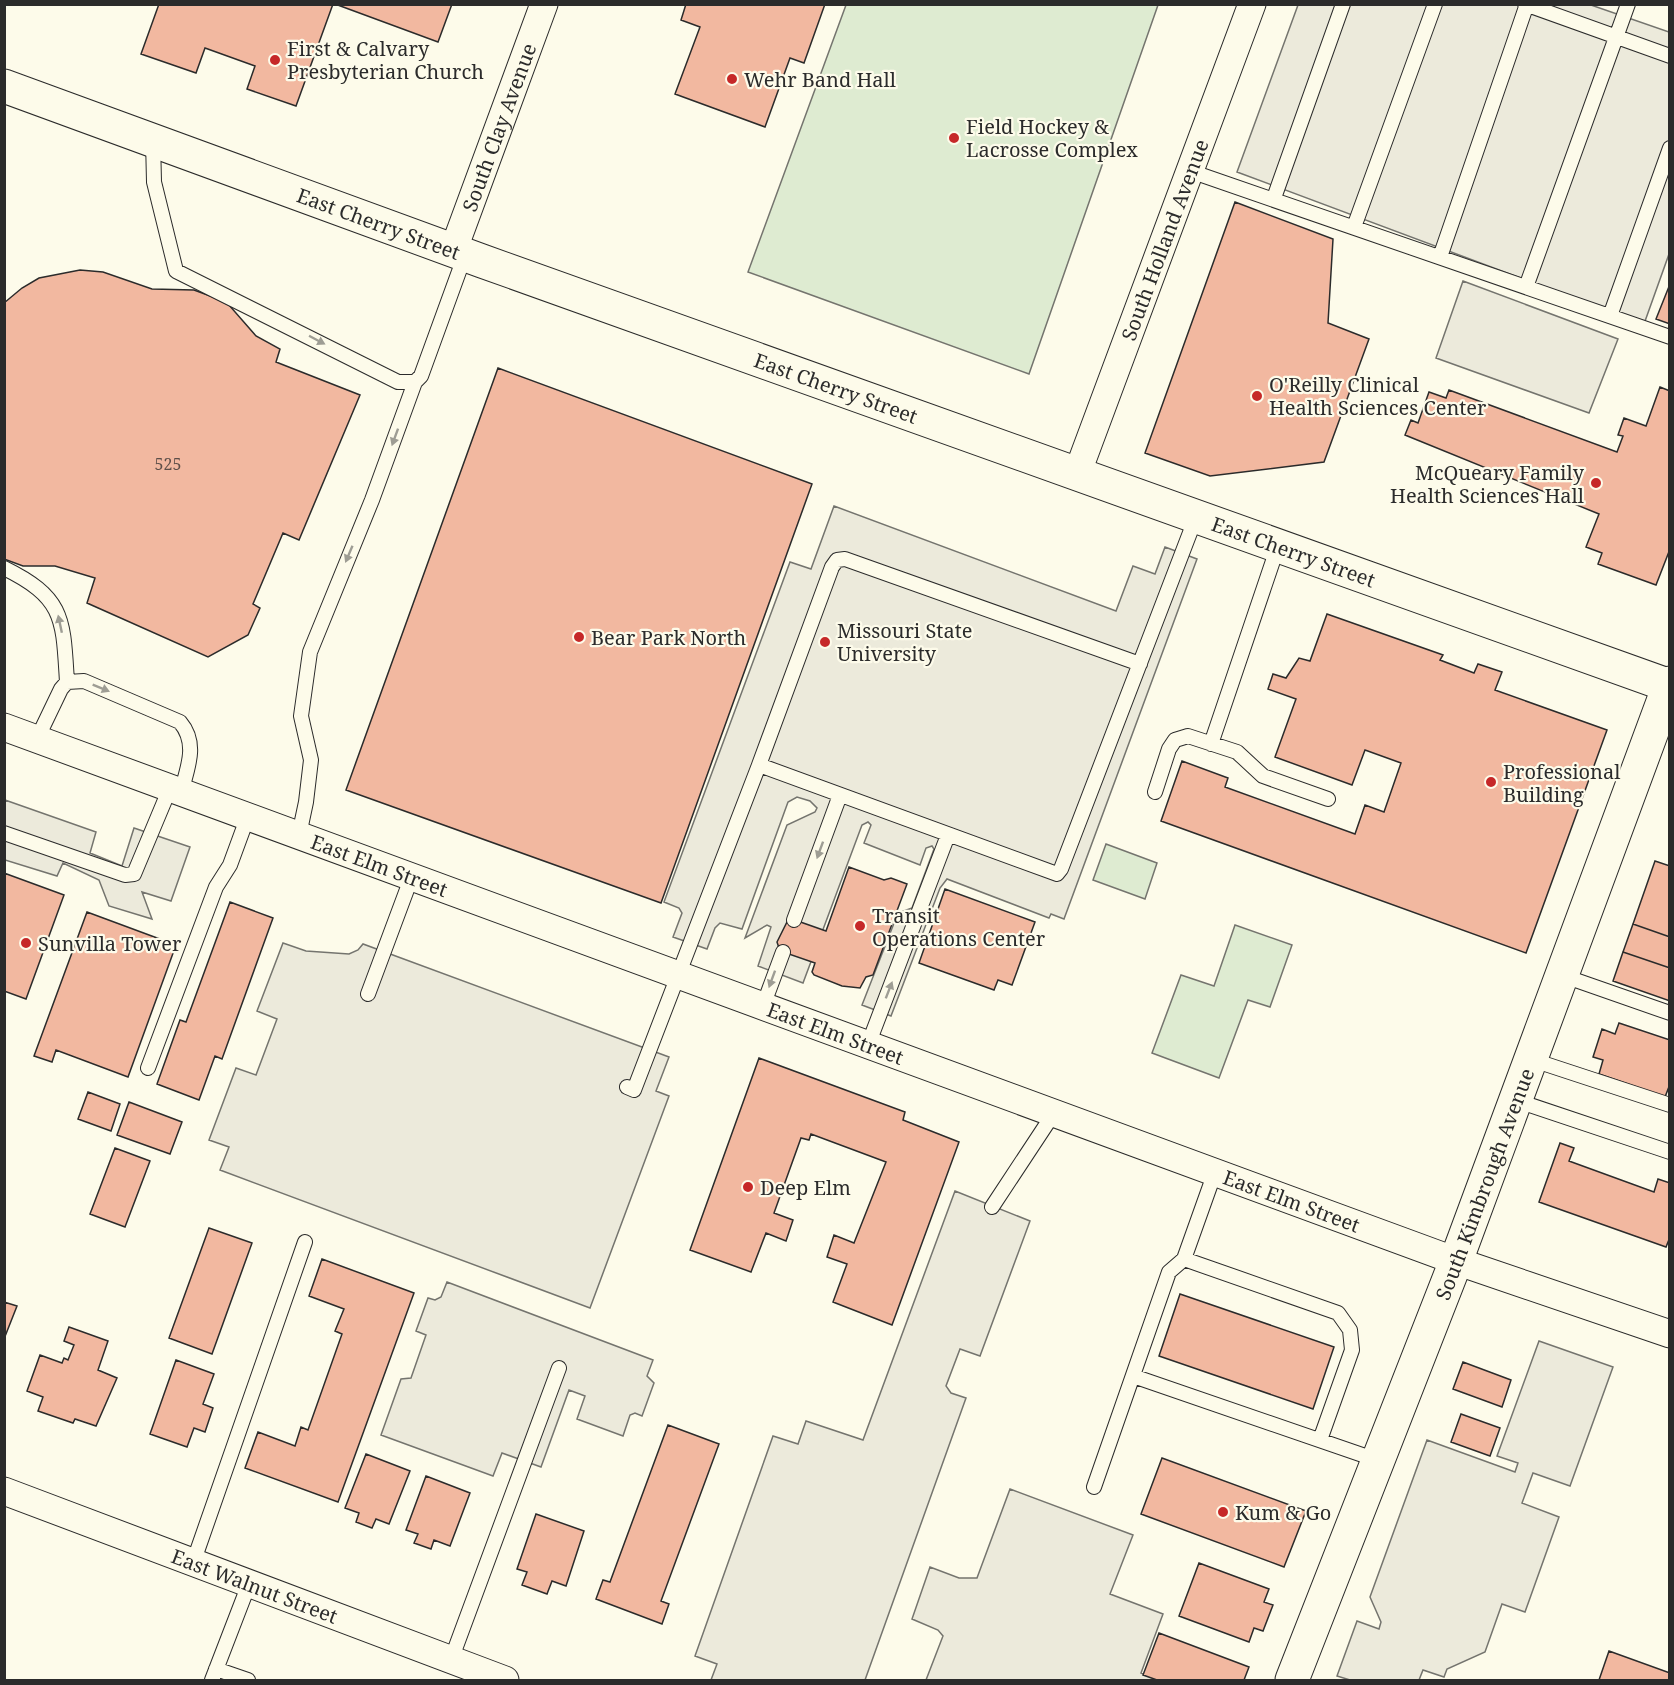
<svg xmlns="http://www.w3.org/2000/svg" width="1674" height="1685" viewBox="0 0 1674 1685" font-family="'Noto Serif',serif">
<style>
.green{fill:#deebd1;stroke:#74746e;stroke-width:1.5}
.parking{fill:#eceadb;stroke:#74746e;stroke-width:1.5}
.building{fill:#f2b8a0;stroke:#2b2b2b;stroke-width:1.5}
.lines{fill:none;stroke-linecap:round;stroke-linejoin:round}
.service-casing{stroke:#2b2b2b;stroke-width:16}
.minor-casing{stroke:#2b2b2b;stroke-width:29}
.tertiary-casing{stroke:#2b2b2b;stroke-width:35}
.secondary-casing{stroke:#2b2b2b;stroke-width:35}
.service{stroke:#fdfbea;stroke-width:14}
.minor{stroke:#fdfbea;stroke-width:27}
.tertiary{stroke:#fdfbea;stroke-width:33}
.secondary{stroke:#fdfbea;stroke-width:33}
.oneway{fill:#9e9d94}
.poi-dot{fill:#c62828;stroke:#fdfbea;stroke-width:2}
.labels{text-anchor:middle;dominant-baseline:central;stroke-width:4.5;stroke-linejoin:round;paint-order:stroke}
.number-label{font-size:16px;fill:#5d4e48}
.poi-label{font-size:20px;fill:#2b2b2b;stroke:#fdfbea;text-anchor:start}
.street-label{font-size:20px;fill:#2b2b2b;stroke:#fdfbea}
</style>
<rect width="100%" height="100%" fill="#fdfbea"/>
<path class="green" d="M 846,5 L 1158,5 L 1029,374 L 748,272 Z
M 1106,844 L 1157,863 L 1145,899 L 1093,880 Z
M 1235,925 L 1292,945 L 1270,1007 L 1248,1000 L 1219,1078 L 1152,1053 L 1181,975 L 1214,986 Z"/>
<path class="parking" d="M 1298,5 L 1591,5 L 1669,32 L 1669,254 L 1644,324 L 1237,172 Z
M 1463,281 L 1618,339 L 1589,413 L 1436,358 Z
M 834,506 L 1116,611 L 1133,566 L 1155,574 L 1165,547 L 1197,559 L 1064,919 L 1051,914 L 1049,918 L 947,879 L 940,888 L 891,1016 L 862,1005 L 898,913 L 912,908 L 934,849 L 932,846 L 926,848 L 920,865 L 864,843 L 871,825 L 868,822 L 862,825 L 803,983 L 758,966 L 771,927 L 767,925 L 745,938 L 787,825 L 815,812 L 817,808 L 810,801 L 797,797 L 788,802 L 742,929 L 720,923 L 715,928 L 707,949 L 673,937 L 682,913 L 679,908 L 664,902 L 790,562 L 811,569 Z
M 5,800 L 96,832 L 90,853 L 122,866 L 134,828 L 190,847 L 171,901 L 142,892 L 152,919 L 109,906 L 99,880 L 63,863 L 57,876 L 5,860 Z
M 283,943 L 306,951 L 349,954 L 358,950 L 363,944 L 669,1057 L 656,1091 L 669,1096 L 590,1308 L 220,1170 L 229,1147 L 209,1140 L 236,1068 L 256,1075 L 277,1019 L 257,1011 Z
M 955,1191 L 1030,1221 L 980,1356 L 960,1349 L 946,1386 L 951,1393 L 966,1398 L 865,1680 L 711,1680 L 717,1664 L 695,1656 L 773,1436 L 798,1444 L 806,1421 L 863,1440 Z
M 447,1282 L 653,1360 L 647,1376 L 654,1383 L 642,1416 L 635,1413 L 630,1415 L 623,1436 L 577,1419 L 585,1396 L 569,1390 L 541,1467 L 502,1453 L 493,1476 L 381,1435 L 401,1379 L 411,1378 L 426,1335 L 416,1331 L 428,1298 L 435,1300 L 441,1297 Z
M 1539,1341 L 1613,1367 L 1570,1486 L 1533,1473 L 1522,1503 L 1559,1517 L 1525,1612 L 1502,1604 L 1485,1652 L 1447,1669 L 1444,1677 L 1423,1670 L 1419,1680 L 1350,1680 L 1337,1676 L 1357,1621 L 1379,1629 L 1381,1622 L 1370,1597 L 1427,1440 L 1515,1472 L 1518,1463 L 1497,1456 Z
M 1010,1489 L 1133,1535 L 1110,1594 L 1163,1614 L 1141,1673 L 1160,1680 L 926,1680 L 943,1636 L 938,1630 L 912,1619 L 930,1567 L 959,1578 L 977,1578 Z"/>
<path class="building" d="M 159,4 L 333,4 L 296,106 L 247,89 L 255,66 L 205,48 L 196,73 L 141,54 Z
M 335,4 L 452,4 L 438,42 Z
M 686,4 L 825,4 L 804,63 L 790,58 L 765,127 L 675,94 L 700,27 L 681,20 Z
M 1235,202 L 1333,239 L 1328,323 L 1369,339 L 1324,462 L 1210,476 L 1145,453 Z
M 80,270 L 103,272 L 152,289 L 194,290 L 213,297 L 229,305 L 256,336 L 280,349 L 276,362 L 360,395 L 299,540 L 283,533 L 253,604 L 260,608 L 248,635 L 208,657 L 87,603 L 95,578 L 55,566 L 23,566 L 4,559 L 4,303 L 22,288 L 39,278 Z
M 1670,284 L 1670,324 L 1656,319 Z
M 498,368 L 812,484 L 661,903 L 346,790 Z
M 1660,387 L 1670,391 L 1670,549 L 1656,585 L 1598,564 L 1602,553 L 1586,547 L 1599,514 L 1405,435 L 1411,420 L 1418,423 L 1429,392 L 1446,398 L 1449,390 L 1617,452 L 1623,436 L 1618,435 L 1624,418 L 1646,426 Z
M 1327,614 L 1443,655 L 1440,660 L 1474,673 L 1478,664 L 1502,672 L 1495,690 L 1607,730 L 1526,953 L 1161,821 L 1182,761 L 1228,778 L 1225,787 L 1355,834 L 1365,805 L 1384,812 L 1401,763 L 1365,750 L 1352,785 L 1275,757 L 1296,699 L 1268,689 L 1273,674 L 1286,678 L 1299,658 L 1310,661 Z
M 1655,861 L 1670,866 L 1670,937 L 1633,924 Z
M 849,867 L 884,880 L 891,878 L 907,884 L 873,975 L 866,977 L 860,988 L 842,986 L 814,975 L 812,972 L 815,963 L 780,951 L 777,942 L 789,918 L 826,931 Z
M 4,873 L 64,895 L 26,999 L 4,991 Z
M 945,889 L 1035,922 L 1012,985 L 998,980 L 994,990 L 919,963 Z
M 230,902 L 273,918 L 222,1059 L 215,1056 L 199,1100 L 157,1084 L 180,1020 L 186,1022 Z
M 87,912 L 176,945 L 128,1077 L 56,1050 L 52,1062 L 34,1056 Z
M 1633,924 L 1670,937 L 1670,968 L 1623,952 Z
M 1623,952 L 1670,968 L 1670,1001 L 1613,981 Z
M 1619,1023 L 1670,1040 L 1670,1084 L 1665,1097 L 1599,1074 L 1603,1060 L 1593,1057 L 1602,1029 L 1615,1034 Z
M 759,1058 L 905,1112 L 903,1120 L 959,1142 L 892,1325 L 833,1302 L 847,1264 L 827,1257 L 834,1235 L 854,1243 L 886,1162 L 811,1134 L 809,1140 L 801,1138 L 774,1213 L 793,1220 L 786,1241 L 766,1233 L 751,1272 L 690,1250 Z
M 88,1092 L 120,1104 L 111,1131 L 78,1119 Z
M 129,1102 L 182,1122 L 170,1154 L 117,1135 Z
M 1560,1143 L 1574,1148 L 1569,1161 L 1654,1192 L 1658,1179 L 1670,1183 L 1670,1237 L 1666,1247 L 1539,1202 Z
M 115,1148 L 150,1161 L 125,1227 L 90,1214 Z
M 209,1228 L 252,1243 L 212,1354 L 169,1338 Z
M 322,1259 L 414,1293 L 338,1502 L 245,1468 L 258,1432 L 295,1446 L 301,1427 L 308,1430 L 342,1334 L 335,1331 L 344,1309 L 309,1296 Z
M 1180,1294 L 1334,1347 L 1313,1409 L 1159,1356 Z
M 4,1302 L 17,1306 L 4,1339 Z
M 69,1327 L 108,1341 L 98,1370 L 117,1378 L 96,1426 L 75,1419 L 73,1423 L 38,1411 L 43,1397 L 27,1391 L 40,1355 L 62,1363 L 64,1358 L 68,1360 L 74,1345 L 64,1341 Z
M 176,1360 L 214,1374 L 203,1404 L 213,1408 L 205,1432 L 194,1428 L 187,1447 L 150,1434 Z
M 1463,1362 L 1511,1380 L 1502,1407 L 1453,1389 Z
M 1461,1414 L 1500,1428 L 1490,1456 L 1451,1442 Z
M 668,1425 L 719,1444 L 661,1601 L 669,1604 L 662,1624 L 596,1599 L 603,1580 L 610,1582 Z
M 366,1454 L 410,1471 L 389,1524 L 376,1519 L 372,1528 L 356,1522 L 359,1513 L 345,1508 Z
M 1162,1458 L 1306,1511 L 1284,1567 L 1141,1514 Z
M 426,1476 L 470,1493 L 450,1546 L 434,1540 L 431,1549 L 414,1543 L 418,1534 L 406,1530 Z
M 536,1514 L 584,1531 L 566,1586 L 552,1581 L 547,1594 L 522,1585 L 527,1572 L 517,1569 Z
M 1199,1563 L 1269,1589 L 1264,1602 L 1273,1605 L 1263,1631 L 1254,1628 L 1249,1642 L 1179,1616 Z
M 1159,1633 L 1249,1667 L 1244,1680 L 1157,1680 L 1143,1675 Z
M 1609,1651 L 1670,1673 L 1669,1680 L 1599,1680 Z"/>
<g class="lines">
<g class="service-casing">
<path id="service" d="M 1525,4 L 1670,56
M 153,140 L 154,182 L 176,271 L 398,382 L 415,382 L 421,376 L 465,255
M 1190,171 L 1670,337
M 1274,198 L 1343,4
M 1354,227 L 1435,4
M 1440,257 L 1527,4
M 1526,287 L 1628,4
M 1610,316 L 1670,148
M 4,568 C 65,598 63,619 67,682
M 37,739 L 61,689 L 67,682 L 84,681 L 180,722 C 198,743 188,767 181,792
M 1211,744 L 1278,546
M 759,765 L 832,567 L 837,560 L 845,559 L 1140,664
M 1155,792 L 1169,749 L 1175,740 L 1188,736 L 1237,752 L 1263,776 L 1328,799
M 4,833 L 125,875 L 134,874 L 170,788
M 299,835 L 306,802 L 311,760 L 301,716 L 310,652 L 372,500 L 415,382
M 794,920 L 840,795
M 1561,975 L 1670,1013
M 368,994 L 412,876
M 763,1006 L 783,952
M 868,1045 L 948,835
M 1530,1059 L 1670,1105
M 148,1068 L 216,887 L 230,865 L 248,816
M 627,1087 L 634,1090 L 759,765 L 1057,874 L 1061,869 L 1196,517
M 1515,1100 L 1670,1152
M 992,1207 L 1054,1113
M 1184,1259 L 1338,1313 L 1350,1330 L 1352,1350 L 1320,1440
M 1133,1376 L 1377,1460
M 1094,1487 L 1169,1272 L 1184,1259 L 1215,1172
M 193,1563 L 305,1242
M 451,1660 L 559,1368
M 216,1669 L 248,1680
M 212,1680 L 249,1584"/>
</g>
<g class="minor-casing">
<g id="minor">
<path id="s1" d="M 453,251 L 544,4"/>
<path id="s2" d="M 1077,474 L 1252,4"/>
<path id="s3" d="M 4,727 L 1456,1261 L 1670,1334"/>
<path id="s4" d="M 4,1491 L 505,1680"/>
</g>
</g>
<g class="tertiary-casing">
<g id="tertiary">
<path id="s5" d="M 4,86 L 482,261 L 1670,686"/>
</g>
</g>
<g class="secondary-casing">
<g id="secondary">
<path id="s6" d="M 1292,1680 L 1456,1261 L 1670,683"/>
</g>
</g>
<use href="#service" class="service"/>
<use href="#minor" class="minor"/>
<use href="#tertiary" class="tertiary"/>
<use href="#secondary" class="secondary"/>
</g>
<defs><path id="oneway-solid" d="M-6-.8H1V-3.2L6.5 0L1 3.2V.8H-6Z" transform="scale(1.5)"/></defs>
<g class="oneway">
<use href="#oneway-solid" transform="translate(317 340) rotate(28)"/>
<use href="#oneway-solid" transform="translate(395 437) rotate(110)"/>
<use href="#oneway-solid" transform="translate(349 554) rotate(113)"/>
<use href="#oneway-solid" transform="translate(60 624) rotate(-102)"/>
<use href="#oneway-solid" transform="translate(101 688) rotate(22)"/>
<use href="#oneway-solid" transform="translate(820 850) rotate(110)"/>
<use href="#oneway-solid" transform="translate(772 979) rotate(110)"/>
<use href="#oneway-solid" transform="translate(889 990) rotate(-69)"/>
</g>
<g class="poi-dot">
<circle cx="275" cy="60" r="6"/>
<circle cx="732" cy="79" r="6"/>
<circle cx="954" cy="138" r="6"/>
<circle cx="1257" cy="396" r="6"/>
<circle cx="1596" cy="483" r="6"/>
<circle cx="579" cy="637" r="6"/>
<circle cx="825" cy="642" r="6"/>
<circle cx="1491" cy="782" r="6"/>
<circle cx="860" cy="926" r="6"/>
<circle cx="26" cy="943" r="6"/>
<circle cx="748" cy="1187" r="6"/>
<circle cx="1223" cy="1512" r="6"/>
</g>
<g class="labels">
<g class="number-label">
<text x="168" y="464">525</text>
</g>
<g class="poi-label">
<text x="287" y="48">First &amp; Calvary<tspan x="287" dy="23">Presbyterian Church</tspan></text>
<text x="744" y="79">Wehr Band Hall</text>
<text x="966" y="126">Field Hockey &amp;<tspan x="966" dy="23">Lacrosse Complex</tspan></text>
<text x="1269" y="384">O'Reilly Clinical<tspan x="1269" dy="23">Health Sciences Center</tspan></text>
<text x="1584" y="472" text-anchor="end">McQueary Family<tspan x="1584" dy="23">Health Sciences Hall</tspan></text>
<text x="837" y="630">Missouri State<tspan x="837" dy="23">University</tspan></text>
<text x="591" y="637">Bear Park North</text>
<text x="1503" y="771">Professional<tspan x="1503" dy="23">Building</tspan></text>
<text x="872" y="915">Transit<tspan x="872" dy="23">Operations Center</tspan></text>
<text x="38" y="943">Sunvilla Tower</text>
<text x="760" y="1187">Deep Elm</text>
<text x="1235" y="1512">Kum &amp; Go</text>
</g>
<g class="street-label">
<text stroke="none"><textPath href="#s1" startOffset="132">South Clay Avenue</textPath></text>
<text stroke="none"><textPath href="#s5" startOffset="399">East Cherry Street</textPath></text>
<text stroke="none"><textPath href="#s2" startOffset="250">South Holland Avenue</textPath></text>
<text stroke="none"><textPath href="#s5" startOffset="885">East Cherry Street</textPath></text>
<text stroke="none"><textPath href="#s5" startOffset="1371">East Cherry Street</textPath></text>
<text stroke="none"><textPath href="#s3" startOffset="400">East Elm Street</textPath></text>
<text stroke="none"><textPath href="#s3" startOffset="886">East Elm Street</textPath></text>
<text stroke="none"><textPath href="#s6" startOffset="532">South Kimbrough Avenue</textPath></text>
<text stroke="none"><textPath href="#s3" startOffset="1372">East Elm Street</textPath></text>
<text stroke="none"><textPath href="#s4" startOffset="268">East Walnut Street</textPath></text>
</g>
</g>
<rect width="1674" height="1685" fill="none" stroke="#2b2b2b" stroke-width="12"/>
</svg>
